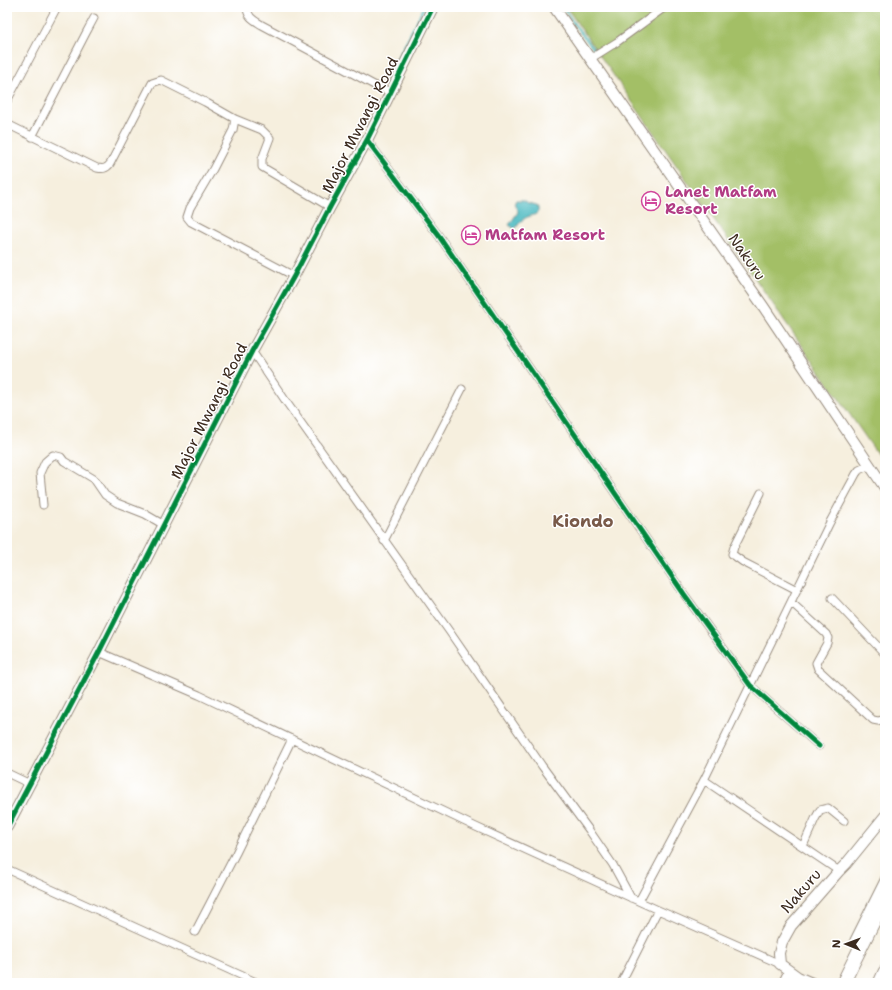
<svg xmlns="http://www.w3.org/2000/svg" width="892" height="990" viewBox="0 0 892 990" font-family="'Shantell Sans',sans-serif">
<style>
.green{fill:#a3bf66;stroke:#6f7442}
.water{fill:#4bbac1;stroke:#437270}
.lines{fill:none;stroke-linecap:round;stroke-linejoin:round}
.stream{stroke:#4bbac1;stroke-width:2}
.street-casing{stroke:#988c7e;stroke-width:9}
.secondary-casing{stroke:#988c7e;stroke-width:12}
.highway-casing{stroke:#988c7e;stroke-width:15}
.street{stroke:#fff;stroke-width:7}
.secondary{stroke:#fff;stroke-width:10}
.highway{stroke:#fff;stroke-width:13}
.cycleway-casing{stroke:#fff;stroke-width:8}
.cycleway{stroke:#00873e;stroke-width:5}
.labels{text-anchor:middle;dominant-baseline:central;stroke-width:3;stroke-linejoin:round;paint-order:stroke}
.street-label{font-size:15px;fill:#3b2a1e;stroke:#fff}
.hotel-label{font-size:15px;font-weight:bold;fill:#b23c85;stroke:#fff;text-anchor:start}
.quarter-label{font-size:17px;font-weight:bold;fill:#795a49;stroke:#fff}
</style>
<rect width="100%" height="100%" fill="#fff"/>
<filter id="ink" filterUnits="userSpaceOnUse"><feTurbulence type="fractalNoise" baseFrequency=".025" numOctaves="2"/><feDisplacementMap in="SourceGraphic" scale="8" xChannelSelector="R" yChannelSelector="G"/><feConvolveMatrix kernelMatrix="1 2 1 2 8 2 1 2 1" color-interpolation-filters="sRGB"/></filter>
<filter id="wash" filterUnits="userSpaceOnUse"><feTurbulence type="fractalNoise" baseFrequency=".012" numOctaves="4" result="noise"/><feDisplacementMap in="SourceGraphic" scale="16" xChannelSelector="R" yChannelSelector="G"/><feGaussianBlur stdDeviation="0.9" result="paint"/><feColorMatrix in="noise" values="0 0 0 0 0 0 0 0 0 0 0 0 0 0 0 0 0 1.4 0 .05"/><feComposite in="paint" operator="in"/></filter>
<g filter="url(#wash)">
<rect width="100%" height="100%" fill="#f6efde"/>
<path class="green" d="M 566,7 L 885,7 L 885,465 Z"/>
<path class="water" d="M 516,200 L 524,200 L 528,203 L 537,205 C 542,217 530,214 524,219 C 520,221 518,226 515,229 L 509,225 L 518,212 C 517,207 512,206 516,200 Z"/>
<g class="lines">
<path class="stream" d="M 563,7 L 574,24 L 595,51
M 386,84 L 403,48 L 424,7"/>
</g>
</g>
<g filter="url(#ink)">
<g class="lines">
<g class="street-casing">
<path id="street" d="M 247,7 C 247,17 254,20 262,25 L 374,85 L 391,92
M 590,59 L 617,42 L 665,7
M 7,101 L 57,7
M 235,119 L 262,130 L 270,138 L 262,159 L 262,167 L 330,207
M 7,124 L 97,168 C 103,169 106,169 110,164 L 152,83 L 161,80 L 205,102 L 235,119 L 233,130 L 213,169 L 190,208 L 187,217 L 191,222 L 294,276
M 32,137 L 86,33 L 94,18
M 367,140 L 439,236 L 684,594 L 750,685 L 819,746
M 252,351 L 287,403 L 449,631 L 542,766 L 589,830 L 613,865 L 631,898
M 761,493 L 734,547 L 732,554 L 743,562 L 797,590
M 43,505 L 40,473 L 45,462 L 53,455 L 61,457 L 64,461 L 94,479 L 105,495 L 117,503 L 145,514 L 164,525
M 384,541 L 462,389
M 832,598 L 885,654
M 791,602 L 826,634 L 828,638 L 827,643 L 816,663 L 818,669 L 873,720 L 878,721 L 885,719
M 99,652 L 199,695 L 476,827 L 658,910 L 780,964
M 7,773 L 30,784
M 704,780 L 839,871
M 803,846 L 815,819 L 820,810 L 828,808 L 844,821
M 7,869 L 258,983
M 639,901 L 704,780 L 830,522 L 856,474 L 859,470 L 870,465
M 195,932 L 236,853 L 292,739
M 854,940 L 885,878
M 621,983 L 658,910
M 782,983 L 788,971"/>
</g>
<g class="secondary-casing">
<path id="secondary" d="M 554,7 L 763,306 L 885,488
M 7,827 L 99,652 L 252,351 L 294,276 L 330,207 L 367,140 L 433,7
M 812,983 L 798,977 L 780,964 L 779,953 L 782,942 L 791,926 L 839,871 L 846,864 L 885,816"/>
</g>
<g class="highway-casing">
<path id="highway" d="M 843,983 L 885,898
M 880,983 L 885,972"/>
</g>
<use href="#street" class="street"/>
<use href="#secondary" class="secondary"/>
<use href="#highway" class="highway"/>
<g class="cycleway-casing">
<path id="cycleway" d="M 367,140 L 439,236 L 684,594 L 750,685 L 819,746
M 7,827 L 99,652 L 252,351 L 294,276 L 330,207 L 367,140 L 433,7"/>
</g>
<use href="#cycleway" class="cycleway"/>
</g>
</g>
<defs>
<g id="hotel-ring" transform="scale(1)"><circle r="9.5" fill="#fff" stroke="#d1479c" stroke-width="1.5"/><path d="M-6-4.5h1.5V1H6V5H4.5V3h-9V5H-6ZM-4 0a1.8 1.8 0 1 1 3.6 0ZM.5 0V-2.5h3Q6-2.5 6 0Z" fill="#d1479c"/></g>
</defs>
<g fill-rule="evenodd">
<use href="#hotel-ring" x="651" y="201"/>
<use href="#hotel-ring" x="471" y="235"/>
</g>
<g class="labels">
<g class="street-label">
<text transform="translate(360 125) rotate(-63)">Major Mwangi Road</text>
<text transform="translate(747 257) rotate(55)">Nakuru</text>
<text transform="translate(209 411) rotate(-63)">Major Mwangi Road</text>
<text transform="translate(801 891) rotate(-49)">Nakuru</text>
</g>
<g class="hotel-label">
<text x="665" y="192">Lanet Matfam<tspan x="665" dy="17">Resort</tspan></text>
<text x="485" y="235">Matfam Resort</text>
</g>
<g class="quarter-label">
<text x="583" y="521">Kiondo</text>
</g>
</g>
<rect width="892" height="990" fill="none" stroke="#fff" stroke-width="24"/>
<g transform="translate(846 944) rotate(271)" stroke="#ffffff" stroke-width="3" paint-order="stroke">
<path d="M0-3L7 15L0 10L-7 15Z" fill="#3b2a1e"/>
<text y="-6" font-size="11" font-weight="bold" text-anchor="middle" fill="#3b2a1e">N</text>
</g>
</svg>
